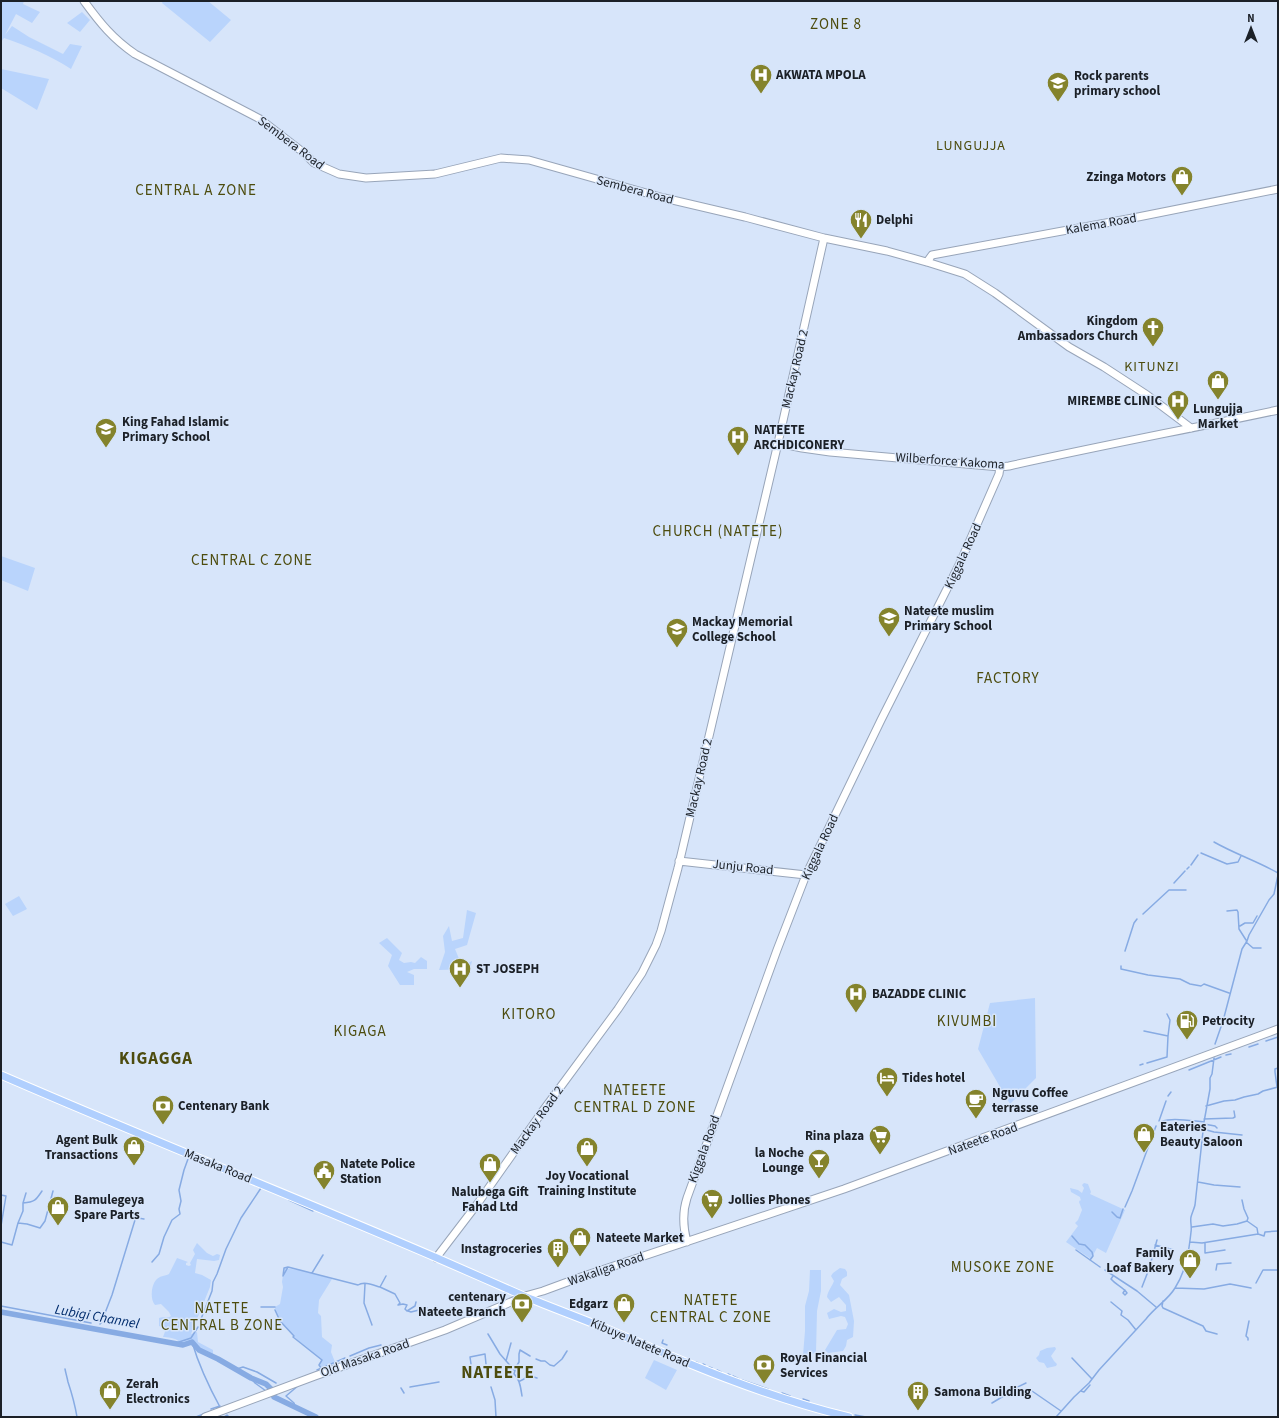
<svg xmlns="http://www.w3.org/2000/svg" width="1279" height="1418" viewBox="0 0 1279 1418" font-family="'Source Sans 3',sans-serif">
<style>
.green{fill:#b9d4fc}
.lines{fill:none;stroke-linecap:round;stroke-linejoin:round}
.stream{stroke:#87abe3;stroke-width:1.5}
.canal{stroke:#87abe3;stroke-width:5.5}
.secondary-casing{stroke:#98a5b9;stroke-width:9}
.primary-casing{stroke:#fff;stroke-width:9}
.secondary{stroke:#fff;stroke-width:7}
.primary{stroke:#b0cffe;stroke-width:7}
.labels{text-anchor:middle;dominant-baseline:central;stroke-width:3;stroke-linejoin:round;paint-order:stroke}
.poi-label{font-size:13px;font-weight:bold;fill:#1b2027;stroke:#d7e5fa;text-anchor:start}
.street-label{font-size:13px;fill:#1b2027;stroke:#d7e5fa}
.neighbourhood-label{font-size:14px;letter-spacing:1px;fill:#4d4c0e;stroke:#d7e5fa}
.water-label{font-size:14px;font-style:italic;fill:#002c6c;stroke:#d7e5fa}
.quarter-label{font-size:15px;letter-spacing:1px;fill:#4d4c0e;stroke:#d7e5fa}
.district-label{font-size:17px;font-weight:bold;letter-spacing:1px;fill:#4d4c0e;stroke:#d7e5fa}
</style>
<rect width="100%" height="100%" fill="#d7e5fa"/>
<path class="green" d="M 1,1 L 24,1 L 23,4 L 40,12 L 32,23 L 16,14 L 5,35 L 12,26 L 29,37 L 63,54 L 70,44 L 82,46 L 71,69 C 50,55 27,46 4,38 L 1,42 Z
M 163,1 L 208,1 L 231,20 L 210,42 L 162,3 Z
M 82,12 L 90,20 L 80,32 L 67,23 Z
M 1,69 L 49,79 L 37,110 L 1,88 Z
M 1,556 L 35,568 L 28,591 L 1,580 Z
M 19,896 L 27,909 L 13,916 L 5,904 Z
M 467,910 L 476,913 L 467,945 L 455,949 L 462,966 L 472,961 L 470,969 L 439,970 L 445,952 L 443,936 L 449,926 L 452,941 L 463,938 Z
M 387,938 L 402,953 L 399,960 L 404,963 L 411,962 L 415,963 L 421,957 L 427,961 L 427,969 L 414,969 L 407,972 L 414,975 L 414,985 L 400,985 L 388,966 L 392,955 L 379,943 Z
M 1035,998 L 1036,1078 L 1010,1104 L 978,1049 L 990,1003 Z
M 1084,1183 L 1088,1184 L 1091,1192 L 1090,1194 L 1125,1210 L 1106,1253 L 1097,1248 L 1091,1259 L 1066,1242 L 1078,1226 L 1075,1223 L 1078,1220 L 1082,1210 L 1079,1202 L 1080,1200 L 1081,1201 L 1080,1197 L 1071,1192 L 1070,1188 L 1078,1190 L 1082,1193 L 1084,1188 L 1082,1185 Z
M 197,1243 L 207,1253 L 213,1256 L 217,1254 L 220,1255 L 219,1260 L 214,1261 L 197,1259 L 195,1273 L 202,1275 L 211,1280 L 210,1287 L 191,1334 L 197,1332 L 198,1342 L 213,1350 L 213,1356 L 199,1350 L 192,1343 C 183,1345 184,1345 177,1340 C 174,1338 167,1337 163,1337 L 166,1329 L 159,1326 L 159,1318 C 163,1316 167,1319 171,1316 L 169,1312 L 161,1304 L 155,1305 C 150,1299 151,1286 156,1280 C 159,1276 165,1276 169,1274 L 177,1258 L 188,1262 L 186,1263 L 186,1265 L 189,1266 L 191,1265 L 190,1263 L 195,1254 L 193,1250 Z
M 284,1268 L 298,1270 L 298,1269 L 332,1279 L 319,1300 L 318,1313 L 321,1316 L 322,1337 L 332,1345 L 331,1352 L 335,1362 L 321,1368 L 319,1365 L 322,1360 C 311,1354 274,1321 275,1307 L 280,1304 L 283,1287 L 282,1282 Z
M 840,1268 L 845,1269 L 847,1272 L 847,1276 L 842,1279 L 840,1285 L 849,1295 L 854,1321 L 853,1337 L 847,1340 L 846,1346 L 843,1351 L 828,1353 L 825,1350 L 837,1330 L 846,1329 L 848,1324 L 845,1317 L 841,1316 L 829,1319 L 827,1313 L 834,1309 L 841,1312 L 846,1311 L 846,1305 L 839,1297 L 831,1302 L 827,1297 C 828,1290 832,1287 834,1281 L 831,1276 L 833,1273 Z
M 810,1270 L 821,1270 L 821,1291 L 817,1311 L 816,1353 L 803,1355 L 805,1331 L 805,1306 L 809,1291 Z
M 1055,1347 L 1056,1349 L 1051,1356 L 1054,1361 L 1057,1364 L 1056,1366 L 1047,1368 L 1044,1363 L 1039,1362 L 1036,1358 L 1039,1355 L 1040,1351 L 1047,1348 Z
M 654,1360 L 677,1370 L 666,1390 L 645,1378 Z"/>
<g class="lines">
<path class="stream" d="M 1214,842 C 1235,854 1257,861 1278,873
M 1201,853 L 1227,864 L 1238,862 L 1241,856
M 1191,865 L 1198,855
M 1187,869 L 1189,867
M 1174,883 L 1185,871
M 1227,911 L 1237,910 L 1238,912 L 1239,929 L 1246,940
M 1143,914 L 1169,890 L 1186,890
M 1240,926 L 1245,923 L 1253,923 L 1257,916
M 1246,942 L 1253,948 L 1261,948
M 1125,951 L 1134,923 L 1137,919
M 1121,966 L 1121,969 L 1148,975 L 1180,979 L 1190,984 L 1201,986 L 1204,984 L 1229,993
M 1144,1031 L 1168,1036 L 1170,1020 L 1167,1014
M 1266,1041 L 1278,1037
M 1215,1044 L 1223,1021 L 1242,949 L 1247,941 L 1249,935 L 1269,900 L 1274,894 L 1278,875
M 1249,1047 L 1258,1044
M 1226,1055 L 1231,1054
M 1147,1063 L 1167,1057 L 1168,1036
M 1140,1065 L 1143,1064
M 1189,1070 L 1221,1057
M 1277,1087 L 1275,1072 L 1275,1069 L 1278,1068
M 1168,1096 L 1171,1092
M 1206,1106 L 1224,1101 L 1235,1100 L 1244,1097 L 1258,1094 L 1263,1091 L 1278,1087
M 1204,1119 L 1233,1118 L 1235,1117 L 1234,1111
M 1159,1121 L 1166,1101
M 1163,1121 C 1173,1117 1193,1121 1204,1122
M 1204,1124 L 1215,1126 L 1217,1128
M 1203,1129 L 1214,1132 L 1242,1135
M 927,1162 L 933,1160
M 1198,1182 L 1214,1185 L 1240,1187
M 1,1195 L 6,1196 L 1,1226
M 289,1200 L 313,1211
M 23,1203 C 35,1202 36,1200 42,1191
M 1125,1207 L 1132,1191 L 1156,1126
M 1112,1212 L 1117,1217 L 1120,1218 L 1123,1209
M 1247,1221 L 1257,1228 L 1258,1234
M 18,1223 L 27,1224 L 40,1228 L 45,1221 L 53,1191
M 1192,1227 L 1213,1224 L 1223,1226 L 1237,1224 L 1247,1221 L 1248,1218 L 1244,1209 L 1242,1200
M 1072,1236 L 1079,1244 L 1085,1245 L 1092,1252 L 1093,1256 L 1090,1260
M 1,1242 L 12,1245 L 18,1223 L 23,1211 L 23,1203 L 26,1193
M 1190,1242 L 1202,1243 L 1258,1234 L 1264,1236 L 1265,1232 L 1278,1231
M 1205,1243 L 1205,1253 L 1225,1250
M 1155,1245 L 1174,1250
M 1076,1250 L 1100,1267
M 152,1262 L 159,1254 L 164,1237 L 172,1220 L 180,1214 L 179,1209 L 181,1201 L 179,1190 L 184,1170 L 188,1159
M 288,1267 L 283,1276 L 284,1268 L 288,1267 L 358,1285 C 364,1281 373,1285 380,1287 L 386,1276
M 1105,1270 L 1137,1291 L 1156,1307
M 1216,1270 L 1217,1264 L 1231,1263
M 312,1273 L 323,1255
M 1113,1276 L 1111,1279 C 1116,1285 1123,1287 1127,1293 L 1125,1295 L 1123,1293 L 1125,1290
M 1256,1283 L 1263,1270 L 1278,1270
M 365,1284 L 364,1303 L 372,1325
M 380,1287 L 395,1294 L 400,1303 L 398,1305 L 403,1304 L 407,1305 L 405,1309 L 407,1311 L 415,1306 L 416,1302
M 1142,1287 L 1149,1269 L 1157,1240
M 1175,1288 L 1204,1289 L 1230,1284 L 1251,1288
M 1163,1301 L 1162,1306 L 1163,1308 L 1203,1326 L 1206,1331 L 1217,1334
M 1111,1302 L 1122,1311 L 1121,1315 L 1128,1320 L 1136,1330
M 1,1306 L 91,1323
M 261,1307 L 275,1307
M 275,1310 L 280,1321 L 294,1336 L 293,1337 L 322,1360 L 319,1365 L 321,1368
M 408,1311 L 411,1312 L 427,1308
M 105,1313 L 112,1295 L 135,1220 L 138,1218 L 144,1219
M 201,1319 L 212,1291 L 213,1282 L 217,1274 L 226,1249 L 241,1218 L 261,1188
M 100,1324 L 102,1322
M 488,1334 L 500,1354 L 514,1370
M 663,1340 L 662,1343 L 667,1345
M 1248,1340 L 1248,1338 L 1246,1336 L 1249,1321
M 192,1342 C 199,1366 209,1387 221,1409
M 176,1343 L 191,1338 L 198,1327
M 350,1356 L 369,1348 L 381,1345
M 1072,1358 L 1092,1379
M 536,1359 L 541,1361 L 545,1361 L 550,1365 L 554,1366 L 562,1359 L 567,1351
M 506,1361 L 511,1343
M 696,1362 L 698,1363
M 471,1364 L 470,1357 L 485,1354 L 486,1364
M 703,1364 L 705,1365
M 709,1367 L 712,1368
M 65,1369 C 66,1374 67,1377 68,1382 C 72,1394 75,1405 77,1417
M 237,1369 L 243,1367 L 257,1372 L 276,1383
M 317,1370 L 345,1358
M 717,1370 L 721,1372
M 728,1374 L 730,1375
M 733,1376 L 739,1379
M 251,1378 L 255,1383 L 266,1391
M 742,1380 L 768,1389
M 520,1381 L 524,1379 L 527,1375 L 537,1378
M 410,1387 L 439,1382
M 491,1387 L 495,1400 L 496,1417
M 401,1388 L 404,1393
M 1001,1391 L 1005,1393 L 1026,1383
M 1032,1391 L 1061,1411
M 1081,1391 L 1084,1392 L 1090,1385
M 782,1393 L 790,1396
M 522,1396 C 521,1389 520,1379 514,1374 L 516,1367 L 519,1362 L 519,1354 L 520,1350 L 530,1356
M 803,1399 L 809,1401
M 992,1403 L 1007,1394 L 1011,1394
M 295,1407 L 294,1403 L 286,1396 L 299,1385
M 211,1409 L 220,1406
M 855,1415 L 866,1417
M 196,1417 L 206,1413
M 224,1417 L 227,1415 L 229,1417
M 1056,1417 L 1074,1397 L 1089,1383 L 1099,1370 L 1146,1319 C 1155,1307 1168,1300 1175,1288 C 1186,1271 1189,1251 1191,1232 C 1192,1227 1190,1221 1191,1217 C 1192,1213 1194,1209 1195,1205 L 1204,1122 L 1210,1089 L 1210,1078 L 1212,1074 L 1214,1058"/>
<path class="canal" d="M 1,1312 L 183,1345 L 192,1342 L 199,1350 L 218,1359 L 251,1378 L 266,1384 L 271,1389
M 274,1397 L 316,1417"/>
<g class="secondary-casing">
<path id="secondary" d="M 84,1 C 100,23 113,39 135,54 L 260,119 L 304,153 L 314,163 L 339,174 L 366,178 L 435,174 L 501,158 L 529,160 L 664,198 L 745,217 L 824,238 L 887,251 L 930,263 L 965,274 L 995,293 L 1069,347 L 1104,367 L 1147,395 L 1191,428
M 927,262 L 932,255 L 1133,218 L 1278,189
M 778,443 L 802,448 L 830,452 L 1000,467 L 1009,466 C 1099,446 1189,429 1278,410
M 679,861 L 806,875
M 687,1242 C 683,1227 682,1213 687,1198 L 777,950 L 806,875 L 881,720 L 960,563 L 999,474 L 1000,467
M 436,1258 L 478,1203 L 542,1112 L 618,1009 L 642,973 L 656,945 L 661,931 L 678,868 L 778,443 L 824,238
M 205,1417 L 315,1376 L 445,1330 L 525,1296 L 543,1291 L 581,1277 L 844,1189 L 1278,1029"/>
</g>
<g class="primary-casing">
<path id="primary" d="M 1,1075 C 146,1138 293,1196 437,1258 C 467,1271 496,1284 526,1297 C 553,1308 580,1318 607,1329 C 686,1363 765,1397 849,1417"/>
</g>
<use href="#secondary" class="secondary"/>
<use href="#primary" class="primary"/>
</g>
<defs>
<g id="hospital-pin" transform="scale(1.15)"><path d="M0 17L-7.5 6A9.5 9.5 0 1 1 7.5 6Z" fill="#84832c" stroke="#d7e5fa"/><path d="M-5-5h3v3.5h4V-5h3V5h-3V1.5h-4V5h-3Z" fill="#fff"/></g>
<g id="school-pin" transform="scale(1.15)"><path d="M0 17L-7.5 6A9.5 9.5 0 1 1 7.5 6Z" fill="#84832c" stroke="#d7e5fa"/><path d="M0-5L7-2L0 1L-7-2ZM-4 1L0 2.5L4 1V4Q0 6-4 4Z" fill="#fff"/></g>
<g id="shop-pin" transform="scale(1.15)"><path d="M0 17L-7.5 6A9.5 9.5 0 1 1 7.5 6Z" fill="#84832c" stroke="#d7e5fa"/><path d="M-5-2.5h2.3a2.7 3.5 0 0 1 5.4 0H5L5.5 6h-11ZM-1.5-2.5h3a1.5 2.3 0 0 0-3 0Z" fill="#fff"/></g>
<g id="restaurant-pin" transform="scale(1.15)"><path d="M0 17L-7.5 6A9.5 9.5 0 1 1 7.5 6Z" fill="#84832c" stroke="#d7e5fa"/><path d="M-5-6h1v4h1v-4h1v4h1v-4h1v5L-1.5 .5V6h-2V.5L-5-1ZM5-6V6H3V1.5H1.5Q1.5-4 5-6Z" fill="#fff"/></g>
<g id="church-pin" transform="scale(1.15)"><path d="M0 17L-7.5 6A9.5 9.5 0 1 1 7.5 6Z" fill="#84832c" stroke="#d7e5fa"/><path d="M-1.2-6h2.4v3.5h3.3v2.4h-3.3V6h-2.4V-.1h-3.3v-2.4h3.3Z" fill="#fff"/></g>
<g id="fuel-pin" transform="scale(1.15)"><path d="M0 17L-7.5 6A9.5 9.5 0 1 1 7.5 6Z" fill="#84832c" stroke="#d7e5fa"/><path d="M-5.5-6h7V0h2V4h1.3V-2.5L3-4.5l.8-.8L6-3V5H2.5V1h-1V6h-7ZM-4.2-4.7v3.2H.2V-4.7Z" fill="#fff"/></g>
<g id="hotel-pin" transform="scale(1.15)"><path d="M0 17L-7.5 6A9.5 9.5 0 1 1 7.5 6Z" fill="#84832c" stroke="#d7e5fa"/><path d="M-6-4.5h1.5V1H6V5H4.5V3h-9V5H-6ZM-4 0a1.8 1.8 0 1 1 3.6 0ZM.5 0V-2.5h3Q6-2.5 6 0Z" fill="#fff"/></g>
<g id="cafe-pin" transform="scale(1.15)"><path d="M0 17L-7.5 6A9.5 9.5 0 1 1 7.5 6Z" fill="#84832c" stroke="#d7e5fa"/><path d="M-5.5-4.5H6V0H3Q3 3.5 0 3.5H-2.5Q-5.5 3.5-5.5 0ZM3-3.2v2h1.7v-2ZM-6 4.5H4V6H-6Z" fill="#fff"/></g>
<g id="bank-pin" transform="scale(1.15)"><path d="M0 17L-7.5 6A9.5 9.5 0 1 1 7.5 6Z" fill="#84832c" stroke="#d7e5fa"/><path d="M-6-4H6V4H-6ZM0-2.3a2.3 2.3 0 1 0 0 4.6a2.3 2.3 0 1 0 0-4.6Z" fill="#fff"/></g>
<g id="supermarket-pin" transform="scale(1.15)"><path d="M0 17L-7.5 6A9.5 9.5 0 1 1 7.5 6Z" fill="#84832c" stroke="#d7e5fa"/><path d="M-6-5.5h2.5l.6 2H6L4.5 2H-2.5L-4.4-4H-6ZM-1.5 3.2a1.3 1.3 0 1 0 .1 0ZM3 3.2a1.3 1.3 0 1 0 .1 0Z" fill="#fff"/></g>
<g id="bar-pin" transform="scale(1.15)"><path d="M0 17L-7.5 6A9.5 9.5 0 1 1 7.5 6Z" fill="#84832c" stroke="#d7e5fa"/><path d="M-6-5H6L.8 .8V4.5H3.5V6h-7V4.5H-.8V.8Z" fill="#fff"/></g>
<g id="civic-pin" transform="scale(1.15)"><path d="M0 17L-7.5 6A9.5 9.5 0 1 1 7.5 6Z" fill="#84832c" stroke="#d7e5fa"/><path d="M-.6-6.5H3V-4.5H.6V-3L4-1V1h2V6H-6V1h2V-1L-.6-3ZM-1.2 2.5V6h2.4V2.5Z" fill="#fff"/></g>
<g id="building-pin" transform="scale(1.15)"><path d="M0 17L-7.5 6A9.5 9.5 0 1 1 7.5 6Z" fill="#84832c" stroke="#d7e5fa"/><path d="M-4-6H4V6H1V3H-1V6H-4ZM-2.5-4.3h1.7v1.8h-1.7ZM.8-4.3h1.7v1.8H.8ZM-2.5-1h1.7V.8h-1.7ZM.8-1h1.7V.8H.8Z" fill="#fff"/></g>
</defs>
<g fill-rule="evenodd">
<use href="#hospital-pin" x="761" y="75"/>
<use href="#school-pin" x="1058" y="83"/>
<use href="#shop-pin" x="1182" y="177"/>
<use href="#restaurant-pin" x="861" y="220"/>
<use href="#church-pin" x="1153" y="328"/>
<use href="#shop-pin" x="1218" y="381"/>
<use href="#hospital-pin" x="1178" y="401"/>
<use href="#school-pin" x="106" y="429"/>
<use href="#hospital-pin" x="738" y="437"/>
<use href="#school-pin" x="889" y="618"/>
<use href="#school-pin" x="677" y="629"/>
<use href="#hospital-pin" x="460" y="969"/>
<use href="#hospital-pin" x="856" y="994"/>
<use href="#fuel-pin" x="1187" y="1021"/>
<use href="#hotel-pin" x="887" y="1078"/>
<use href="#cafe-pin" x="976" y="1100"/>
<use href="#bank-pin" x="163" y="1106"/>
<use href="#shop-pin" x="1144" y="1134"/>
<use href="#supermarket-pin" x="880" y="1136"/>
<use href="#shop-pin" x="134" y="1147"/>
<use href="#shop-pin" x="587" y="1148"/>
<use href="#bar-pin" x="819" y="1160"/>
<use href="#shop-pin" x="490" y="1164"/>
<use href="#civic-pin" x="324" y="1171"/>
<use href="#supermarket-pin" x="712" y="1200"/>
<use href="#shop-pin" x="58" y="1207"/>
<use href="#shop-pin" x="580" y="1238"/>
<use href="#building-pin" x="558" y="1249"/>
<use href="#shop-pin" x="1190" y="1260"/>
<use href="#bank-pin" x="522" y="1304"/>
<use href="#shop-pin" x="624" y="1304"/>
<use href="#bank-pin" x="764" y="1365"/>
<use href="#shop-pin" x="110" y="1391"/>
<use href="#building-pin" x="918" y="1392"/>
</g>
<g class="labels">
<g class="poi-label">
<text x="776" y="75">AKWATA MPOLA</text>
<text x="1074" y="76">Rock parents<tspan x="1074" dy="15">primary school</tspan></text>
<text x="1166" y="177" text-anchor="end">Zzinga Motors</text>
<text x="876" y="220">Delphi</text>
<text x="1138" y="321" text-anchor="end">Kingdom<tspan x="1138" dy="15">Ambassadors Church</tspan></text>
<text x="1162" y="401" text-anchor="end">MIREMBE CLINIC</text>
<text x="1218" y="409" text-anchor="middle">Lungujja<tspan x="1218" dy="15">Market</tspan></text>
<text x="122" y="422">King Fahad Islamic<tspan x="122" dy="15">Primary School</tspan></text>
<text x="754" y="430">NATEETE<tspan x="754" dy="15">ARCHDICONERY</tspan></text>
<text x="904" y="611">Nateete muslim<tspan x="904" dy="15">Primary School</tspan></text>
<text x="692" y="622">Mackay Memorial<tspan x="692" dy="15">College School</tspan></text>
<text x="476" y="969">ST JOSEPH</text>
<text x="872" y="994">BAZADDE CLINIC</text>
<text x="1202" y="1021">Petrocity</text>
<text x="902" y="1078">Tides hotel</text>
<text x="992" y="1093">Nguvu Coffee<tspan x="992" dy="15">terrasse</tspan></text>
<text x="178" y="1106">Centenary Bank</text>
<text x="1160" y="1127">Eateries<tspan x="1160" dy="15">Beauty Saloon</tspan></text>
<text x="864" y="1136" text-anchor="end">Rina plaza</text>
<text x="118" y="1140" text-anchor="end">Agent Bulk<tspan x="118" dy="15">Transactions</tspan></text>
<text x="804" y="1153" text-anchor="end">la Noche<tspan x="804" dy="15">Lounge</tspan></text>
<text x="340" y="1164">Natete Police<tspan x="340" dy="15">Station</tspan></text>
<text x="587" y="1176" text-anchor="middle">Joy Vocational<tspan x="587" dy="15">Training Institute</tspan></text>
<text x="490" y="1192" text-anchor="middle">Nalubega Gift<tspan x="490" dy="15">Fahad Ltd</tspan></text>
<text x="74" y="1200">Bamulegeya<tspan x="74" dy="15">Spare Parts</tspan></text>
<text x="728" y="1200">Jollies Phones</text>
<text x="596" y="1238">Nateete Market</text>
<text x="542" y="1249" text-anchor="end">Instagroceries</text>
<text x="1174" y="1253" text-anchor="end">Family<tspan x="1174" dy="15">Loaf Bakery</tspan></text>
<text x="506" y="1297" text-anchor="end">centenary<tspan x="506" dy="15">Nateete Branch</tspan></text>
<text x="608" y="1304" text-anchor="end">Edgarz</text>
<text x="780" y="1358">Royal Financial<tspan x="780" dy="15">Services</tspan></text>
<text x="126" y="1384">Zerah<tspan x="126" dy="15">Electronics</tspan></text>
<text x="934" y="1392">Samona Building</text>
</g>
<g class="street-label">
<text transform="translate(291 143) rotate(37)">Sembera Road</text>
<text transform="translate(635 190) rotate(15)">Sembera Road</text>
<text transform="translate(1101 224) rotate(-10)">Kalema Road</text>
<text transform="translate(795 369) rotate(-77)">Mackay Road 2</text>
<text transform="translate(950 461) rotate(4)">Wilberforce Kakoma</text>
<text transform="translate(963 556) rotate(-65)">Kiggala Road</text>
<text transform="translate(699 778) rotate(-77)">Mackay Road 2</text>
<text transform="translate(820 847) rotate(-65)">Kiggala Road</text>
<text transform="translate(743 867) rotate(6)">Junju Road</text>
<text transform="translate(537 1120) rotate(-54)">Mackay Road 2</text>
<text transform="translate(983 1139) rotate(-20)">Nateete Road</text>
<text transform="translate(704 1149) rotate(-70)">Kiggala Road</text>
<text transform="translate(218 1166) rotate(22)">Masaka Road</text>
<text transform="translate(606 1269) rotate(-19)">Wakaliga Road</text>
<text transform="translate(640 1343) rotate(23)">Kibuye Natete Road</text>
<text transform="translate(365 1358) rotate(-19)">Old Masaka Road</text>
</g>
<g class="neighbourhood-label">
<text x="971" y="146">LUNGUJJA</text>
<text x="1152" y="367">KITUNZI</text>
</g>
<g class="water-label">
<text transform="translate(97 1317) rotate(10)">Lubigi Channel</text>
</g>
<g class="quarter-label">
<text x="836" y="24">ZONE 8</text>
<text x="196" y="190">CENTRAL A ZONE</text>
<text x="718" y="531">CHURCH (NATETE)</text>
<text x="252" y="560">CENTRAL C ZONE</text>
<text x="1008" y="678">FACTORY</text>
<text x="529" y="1014">KITORO</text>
<text x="967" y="1021">KIVUMBI</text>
<text x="360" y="1031">KIGAGA</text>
<text x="635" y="1090">NATEETE<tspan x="635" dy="17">CENTRAL D ZONE</tspan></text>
<text x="1003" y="1267">MUSOKE ZONE</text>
<text x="711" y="1300">NATETE<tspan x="711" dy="17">CENTRAL C ZONE</tspan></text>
<text x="222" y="1308">NATETE<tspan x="222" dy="17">CENTRAL B ZONE</tspan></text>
</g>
<g class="district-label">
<text x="156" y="1059">KIGAGGA</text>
<text x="498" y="1373">NATEETE</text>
</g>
</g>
<rect width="1279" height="1418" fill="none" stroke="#1b2027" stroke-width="4"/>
<g transform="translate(1251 28)" stroke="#d7e5fa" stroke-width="3" paint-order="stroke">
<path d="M0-3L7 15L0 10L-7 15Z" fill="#1b2027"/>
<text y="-6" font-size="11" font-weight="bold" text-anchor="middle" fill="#1b2027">N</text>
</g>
</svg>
